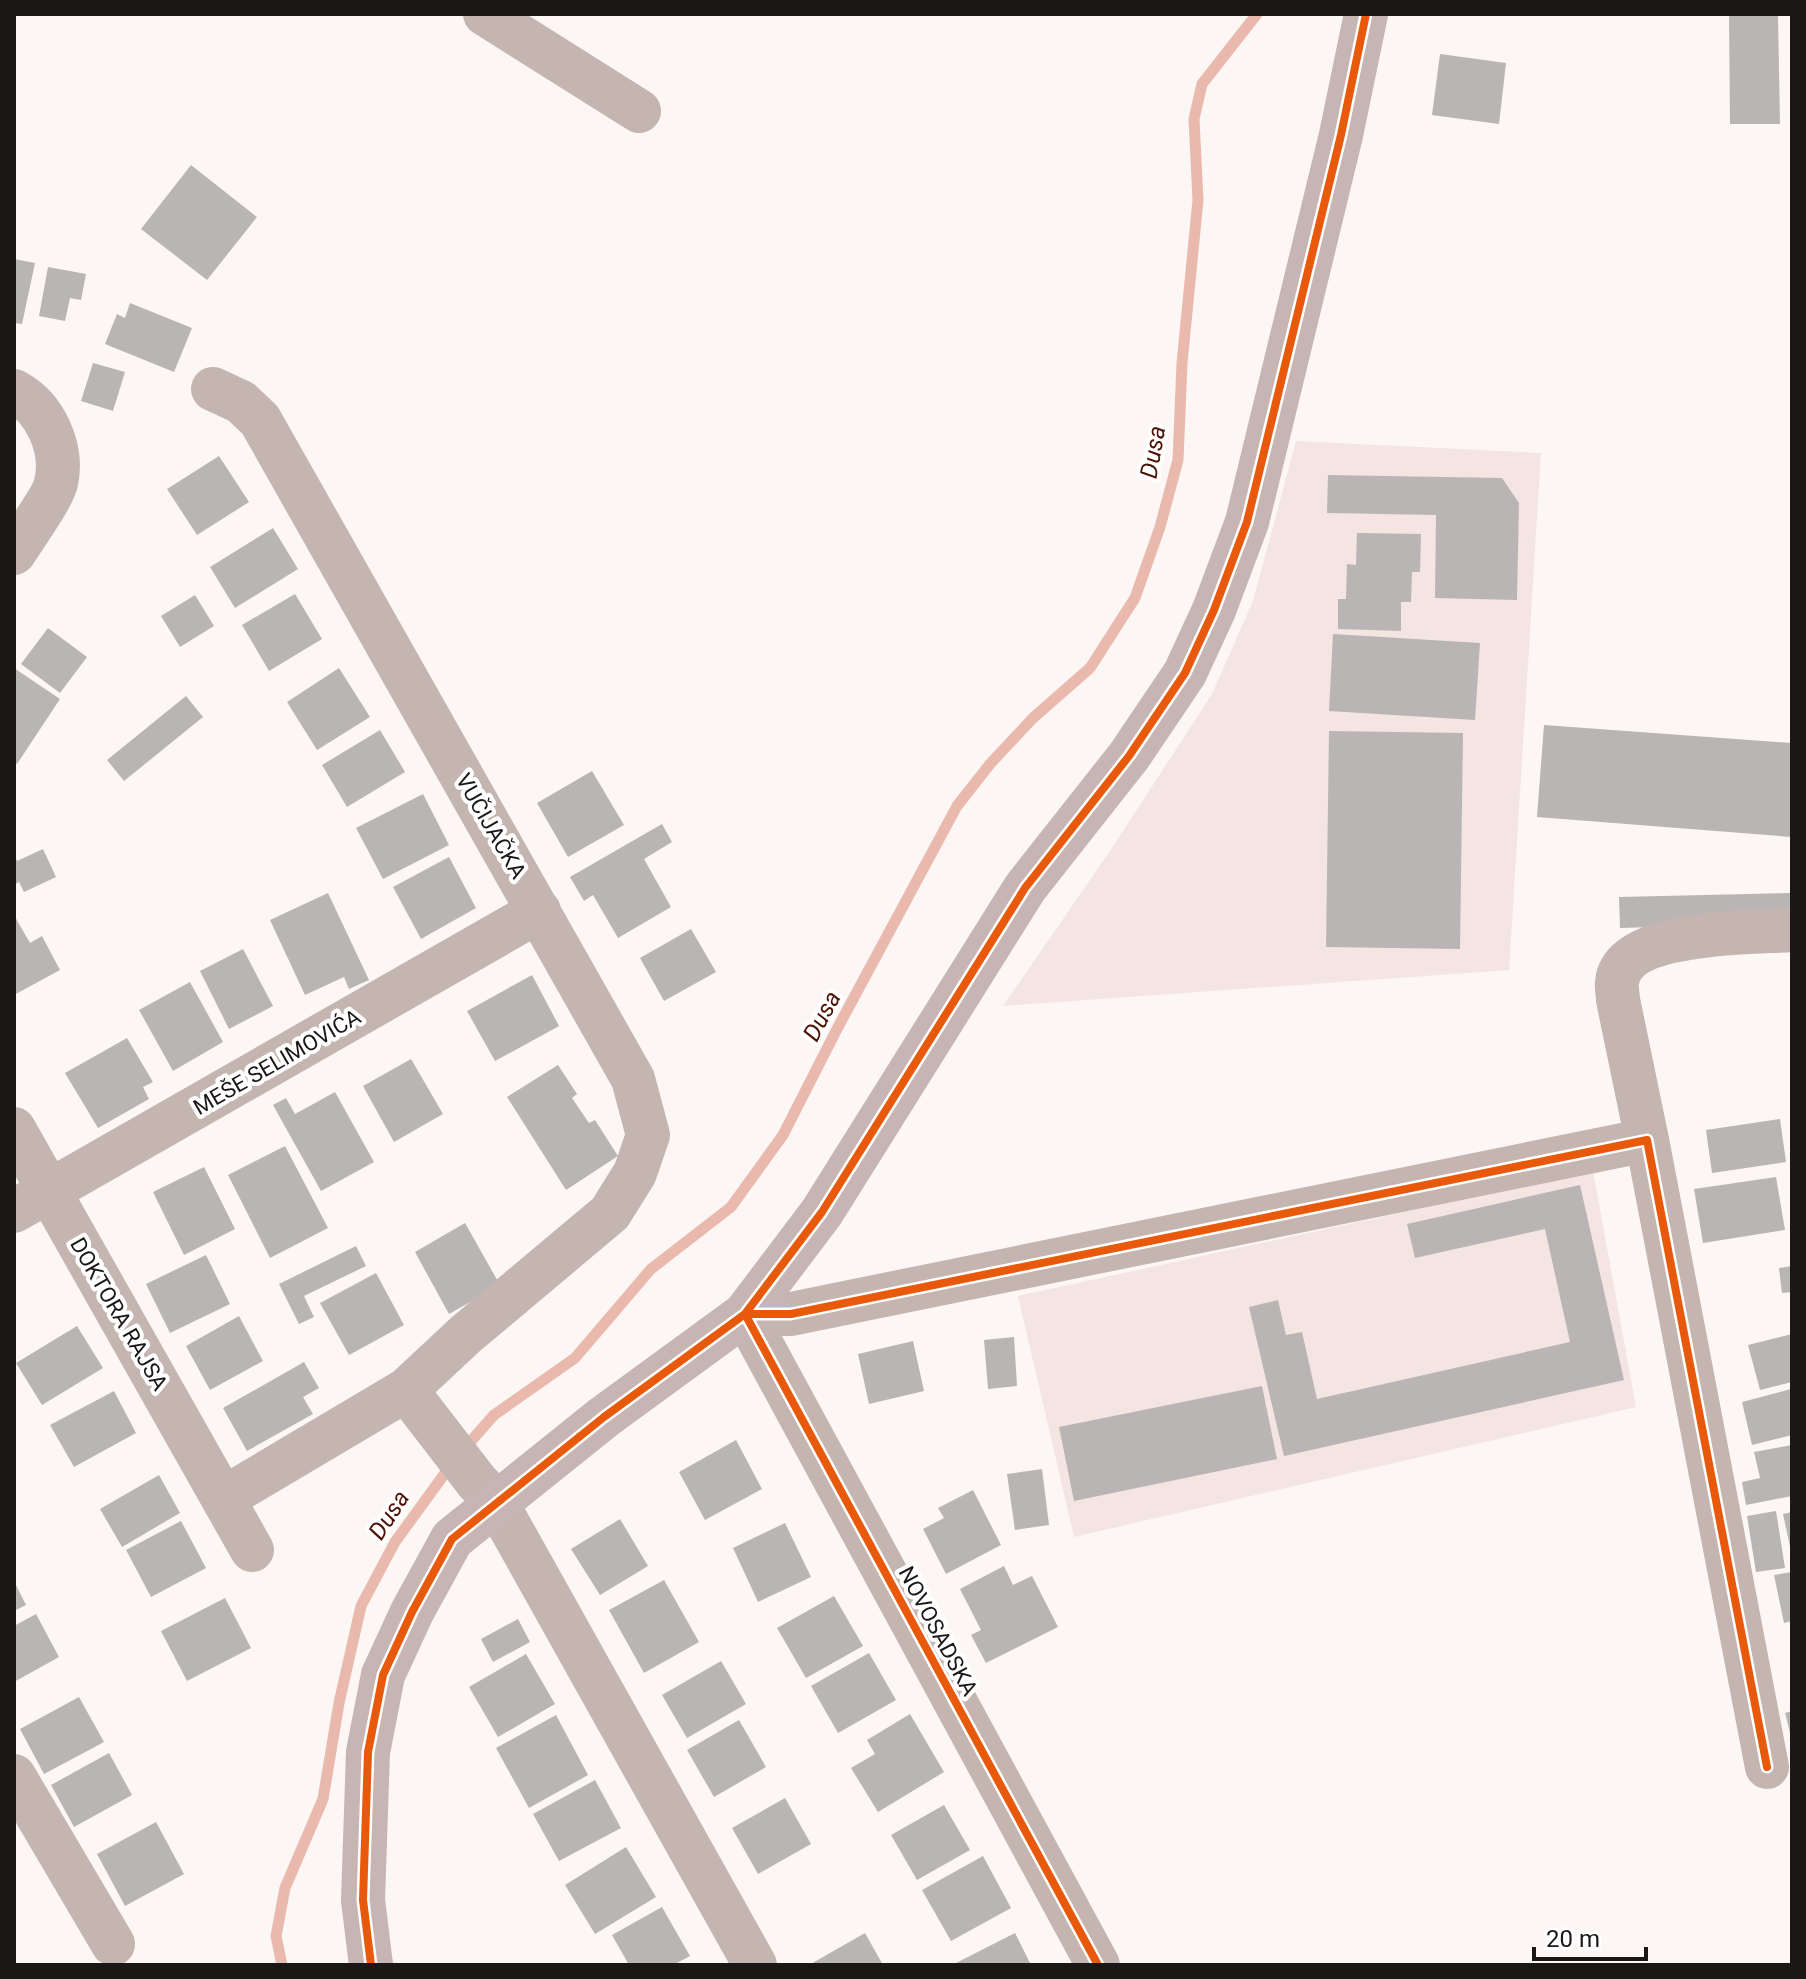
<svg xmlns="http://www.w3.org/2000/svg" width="1806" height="1979" viewBox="0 0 1806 1979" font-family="Roboto,sans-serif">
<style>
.built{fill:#f4e5e2}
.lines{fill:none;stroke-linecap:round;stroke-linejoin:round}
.stream{stroke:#e9b9ae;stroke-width:11}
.building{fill:#b9b5b4}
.minor{stroke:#c5b5b0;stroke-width:44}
.major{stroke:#c6b5b2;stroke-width:44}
.cycleway-casing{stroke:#fff;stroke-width:13}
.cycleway{stroke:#e8590c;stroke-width:8}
.labels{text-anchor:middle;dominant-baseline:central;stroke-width:8;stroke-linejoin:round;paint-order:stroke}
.street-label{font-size:22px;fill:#1b1716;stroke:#fff}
.water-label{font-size:24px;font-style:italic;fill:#4d1307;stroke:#fff}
</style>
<rect width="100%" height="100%" fill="#fcf6f5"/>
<path class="built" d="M 1296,441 L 1541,453 L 1509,970 L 1003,1006 L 1112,848 L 1212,694 L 1253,601 Z
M 1593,1171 L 1636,1407 L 1074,1537 L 1018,1296 Z"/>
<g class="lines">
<path class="stream" d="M 464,1449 L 494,1415 L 575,1358 L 651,1269 L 731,1207 L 783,1135 L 837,1029 L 957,806 L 990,764 L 1033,718 L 1090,668 L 1135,598 L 1160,527 L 1178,460 L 1182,363 L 1198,200 L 1194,119 L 1202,84 L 1257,14
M 282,1965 L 276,1936 L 285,1888 L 323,1799 L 339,1703 L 361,1606 L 395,1542 L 451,1465"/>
</g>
<path class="building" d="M 1729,14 L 1778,14 L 1780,124 L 1730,124 Z
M 1440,54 L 1506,63 L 1499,124 L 1432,115 Z
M 191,165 L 257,217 L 207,280 L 141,229 Z
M 14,259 L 35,263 L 22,324 L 14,323 Z
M 48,267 L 86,274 L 81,300 L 70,298 L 65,321 L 39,316 Z
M 130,303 L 192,328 L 174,372 L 105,344 L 117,314 L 125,318 Z
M 93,363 L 125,372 L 113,411 L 81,401 Z
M 219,456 L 249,502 L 197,535 L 167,489 Z
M 1328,475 L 1502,478 L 1519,503 L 1517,600 L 1435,598 L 1436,515 L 1327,513 Z
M 273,528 L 298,569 L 235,608 L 210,567 Z
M 1357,533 L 1421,534 L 1420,572 L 1412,572 L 1411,602 L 1401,602 L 1401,631 L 1338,629 L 1338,599 L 1346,599 L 1347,564 L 1356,565 Z
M 295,594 L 322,639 L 269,671 L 242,625 Z
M 195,595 L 214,626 L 180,647 L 161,616 Z
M 48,628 L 87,657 L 60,693 L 21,664 Z
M 1333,634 L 1480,643 L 1475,720 L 1329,711 Z
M 14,668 L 60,699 L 17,764 L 14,762 Z
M 339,668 L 370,717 L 317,750 L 287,702 Z
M 186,696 L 203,717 L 124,781 L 107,760 Z
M 1544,725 L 1792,743 L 1792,837 L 1537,817 Z
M 380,730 L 405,772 L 347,807 L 322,765 Z
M 1329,731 L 1463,733 L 1460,949 L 1326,947 Z
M 592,771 L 624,825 L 568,857 L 537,803 Z
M 423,794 L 449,845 L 383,879 L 356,828 Z
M 662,824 L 672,842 L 644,859 L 671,907 L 618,938 L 593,895 L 584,901 L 570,877 Z
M 43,849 L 56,877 L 24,892 L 19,882 L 14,885 L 14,854 L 17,861 Z
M 449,857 L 476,908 L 421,939 L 393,887 Z
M 328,893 L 369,980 L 349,989 L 344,977 L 305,995 L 270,920 Z
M 1792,893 L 1792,923 L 1620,928 L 1619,897 Z
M 14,915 L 30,943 L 42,936 L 60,970 L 14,995 Z
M 691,929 L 716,972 L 664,1001 L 640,958 Z
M 243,949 L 273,1006 L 229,1029 L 200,971 Z
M 532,975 L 559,1026 L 495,1061 L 467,1011 Z
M 190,982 L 223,1042 L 173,1071 L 139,1010 Z
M 127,1038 L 153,1082 L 143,1087 L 149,1099 L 98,1128 L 65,1073 Z
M 411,1059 L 443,1114 L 394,1142 L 363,1086 Z
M 558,1065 L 577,1094 L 572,1098 L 589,1123 L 595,1120 L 618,1156 L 566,1190 L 507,1097 Z
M 335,1092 L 374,1162 L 321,1191 L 273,1105 L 286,1098 L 295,1114 Z
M 1780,1119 L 1786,1162 L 1712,1173 L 1706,1130 Z
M 285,1146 L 328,1228 L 270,1258 L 228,1175 Z
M 204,1167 L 235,1229 L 184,1255 L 153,1192 Z
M 1776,1177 L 1785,1230 L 1703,1243 L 1694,1189 Z
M 1580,1185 L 1624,1380 L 1284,1456 L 1249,1307 L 1278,1300 L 1286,1335 L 1302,1332 L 1317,1399 L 1570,1342 L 1545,1229 L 1415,1258 L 1407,1224 Z
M 465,1223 L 500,1285 L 449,1314 L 415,1252 Z
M 356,1246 L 366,1266 L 304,1296 L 314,1317 L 299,1324 L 279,1284 Z
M 206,1255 L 230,1304 L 170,1333 L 146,1284 Z
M 1792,1266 L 1792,1292 L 1782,1293 L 1779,1268 Z
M 376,1273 L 404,1325 L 349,1355 L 320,1303 Z
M 239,1316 L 263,1361 L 210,1390 L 186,1346 Z
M 77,1326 L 103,1368 L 42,1405 L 16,1363 Z
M 1792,1334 L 1792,1382 L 1760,1390 L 1748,1345 Z
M 1014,1337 L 1017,1386 L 988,1389 L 984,1340 Z
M 913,1341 L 924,1391 L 869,1404 L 858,1354 Z
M 304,1362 L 319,1388 L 303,1397 L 313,1414 L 247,1451 L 223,1408 Z
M 1262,1386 L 1277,1459 L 1074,1501 L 1059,1427 Z
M 1791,1389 L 1792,1435 L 1752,1445 L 1742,1402 Z
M 114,1391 L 136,1433 L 74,1467 L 50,1425 Z
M 736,1440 L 762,1489 L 705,1520 L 679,1472 Z
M 1792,1445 L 1792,1496 L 1746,1505 L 1742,1482 L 1760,1478 L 1754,1452 Z
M 1042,1469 L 1049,1525 L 1015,1530 L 1007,1474 Z
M 159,1475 L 180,1513 L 122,1547 L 100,1509 Z
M 973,1490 L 1001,1545 L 946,1574 L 923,1529 L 944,1518 L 938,1508 Z
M 1776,1511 L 1785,1568 L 1756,1572 L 1747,1516 Z
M 1792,1512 L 1792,1551 L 1791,1551 L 1783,1514 Z
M 620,1519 L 648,1566 L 600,1595 L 571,1549 Z
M 181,1521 L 206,1568 L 151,1597 L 126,1550 Z
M 785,1523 L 811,1577 L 758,1602 L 733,1548 Z
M 1004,1566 L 1013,1585 L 1032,1576 L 1058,1627 L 986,1663 L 971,1635 L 981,1630 L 960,1589 Z
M 1792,1572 L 1792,1621 L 1784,1623 L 1774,1575 Z
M 664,1580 L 699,1642 L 644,1673 L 609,1610 Z
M 14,1581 L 26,1605 L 14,1611 Z
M 834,1596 L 863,1646 L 806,1678 L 777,1628 Z
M 225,1598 L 251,1648 L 187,1681 L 161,1631 Z
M 36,1614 L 59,1657 L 14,1682 L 14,1626 Z
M 518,1619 L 530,1642 L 493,1662 L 481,1639 Z
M 869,1653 L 896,1700 L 838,1733 L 811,1686 Z
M 526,1654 L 555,1704 L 498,1737 L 469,1687 Z
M 721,1661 L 746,1704 L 687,1738 L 662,1695 Z
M 79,1697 L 104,1742 L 44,1774 L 20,1729 Z
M 1792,1711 L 1792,1737 L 1791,1737 L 1785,1713 Z
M 910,1714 L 944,1772 L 878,1812 L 851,1768 L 875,1754 L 867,1740 Z
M 556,1715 L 588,1775 L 529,1808 L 496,1748 Z
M 739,1720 L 766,1767 L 714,1797 L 687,1750 Z
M 109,1753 L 132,1795 L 74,1827 L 51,1785 Z
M 595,1780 L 621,1828 L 559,1861 L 533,1814 Z
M 785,1798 L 811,1844 L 758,1874 L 732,1828 Z
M 944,1805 L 970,1850 L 917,1880 L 891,1835 Z
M 156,1822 L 184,1874 L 125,1906 L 97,1854 Z
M 626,1847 L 656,1897 L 595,1934 L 565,1885 Z
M 983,1856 L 1011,1908 L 951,1941 L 922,1890 Z
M 662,1907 L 690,1956 L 673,1965 L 629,1965 L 612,1935 Z
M 865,1933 L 883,1965 L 809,1965 Z
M 1015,1933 L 1031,1965 L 957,1965 L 956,1963 Z"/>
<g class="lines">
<path class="minor" d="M 485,14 L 639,111
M 213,389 L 241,402 L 260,420 L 633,1079 L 648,1135 L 635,1173 L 610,1213 L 466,1334 L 406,1390 L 224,1498
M 14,391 C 45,407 64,448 56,483 C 54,495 23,539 14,553
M 14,1129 L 252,1550
M 1647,1140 L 1618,1000 C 1618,995 1616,987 1617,982 C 1623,929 1753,933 1792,930
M 14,1211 L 539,911
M 406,1390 L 477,1482 L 496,1502 L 755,1965
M 14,1776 L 113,1944
M 1098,1965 L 745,1314 L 791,1314 L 1647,1140 L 1767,1767"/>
<path class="major" d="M 371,1965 L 363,1900 L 368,1752 L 383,1675 L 412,1612 L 452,1539 L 604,1417 L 745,1314 L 822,1212 L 1025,888 L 1129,756 L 1185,673 L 1214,610 L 1247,522 L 1341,135 L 1366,14"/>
<g class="cycleway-casing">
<path id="cycleway" d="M 371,1965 L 363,1900 L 368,1752 L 383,1675 L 412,1612 L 452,1539 L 604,1417 L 745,1314 L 822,1212 L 1025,888 L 1129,756 L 1185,673 L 1214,610 L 1247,522 L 1341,135 L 1366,14
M 1098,1965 L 745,1314 L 791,1314 L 1647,1140 L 1767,1767"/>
</g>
<use href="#cycleway" class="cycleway"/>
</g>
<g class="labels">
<g class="street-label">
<text transform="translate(491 826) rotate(60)">VUČIJAČKA</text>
<text transform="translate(277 1062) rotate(-30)">MEŠE SELIMOVIĆA</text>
<text transform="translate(119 1314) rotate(60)">DOKTORA RAJSA</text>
<text transform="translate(938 1631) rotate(62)">NOVOSADSKA</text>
</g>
<g class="water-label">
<text transform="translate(1153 452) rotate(-80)">Dusa</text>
<text transform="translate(822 1016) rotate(-62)">Dusa</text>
<text transform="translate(389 1515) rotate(-57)">Dusa</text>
</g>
</g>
<rect width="1806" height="1979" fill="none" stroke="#1b1716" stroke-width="32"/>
<path d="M1534 1947v12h112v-12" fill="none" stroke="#1b1716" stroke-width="4"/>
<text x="1546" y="1947" font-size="24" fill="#1b1716" stroke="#ffffff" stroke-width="6" paint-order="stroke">20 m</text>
</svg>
